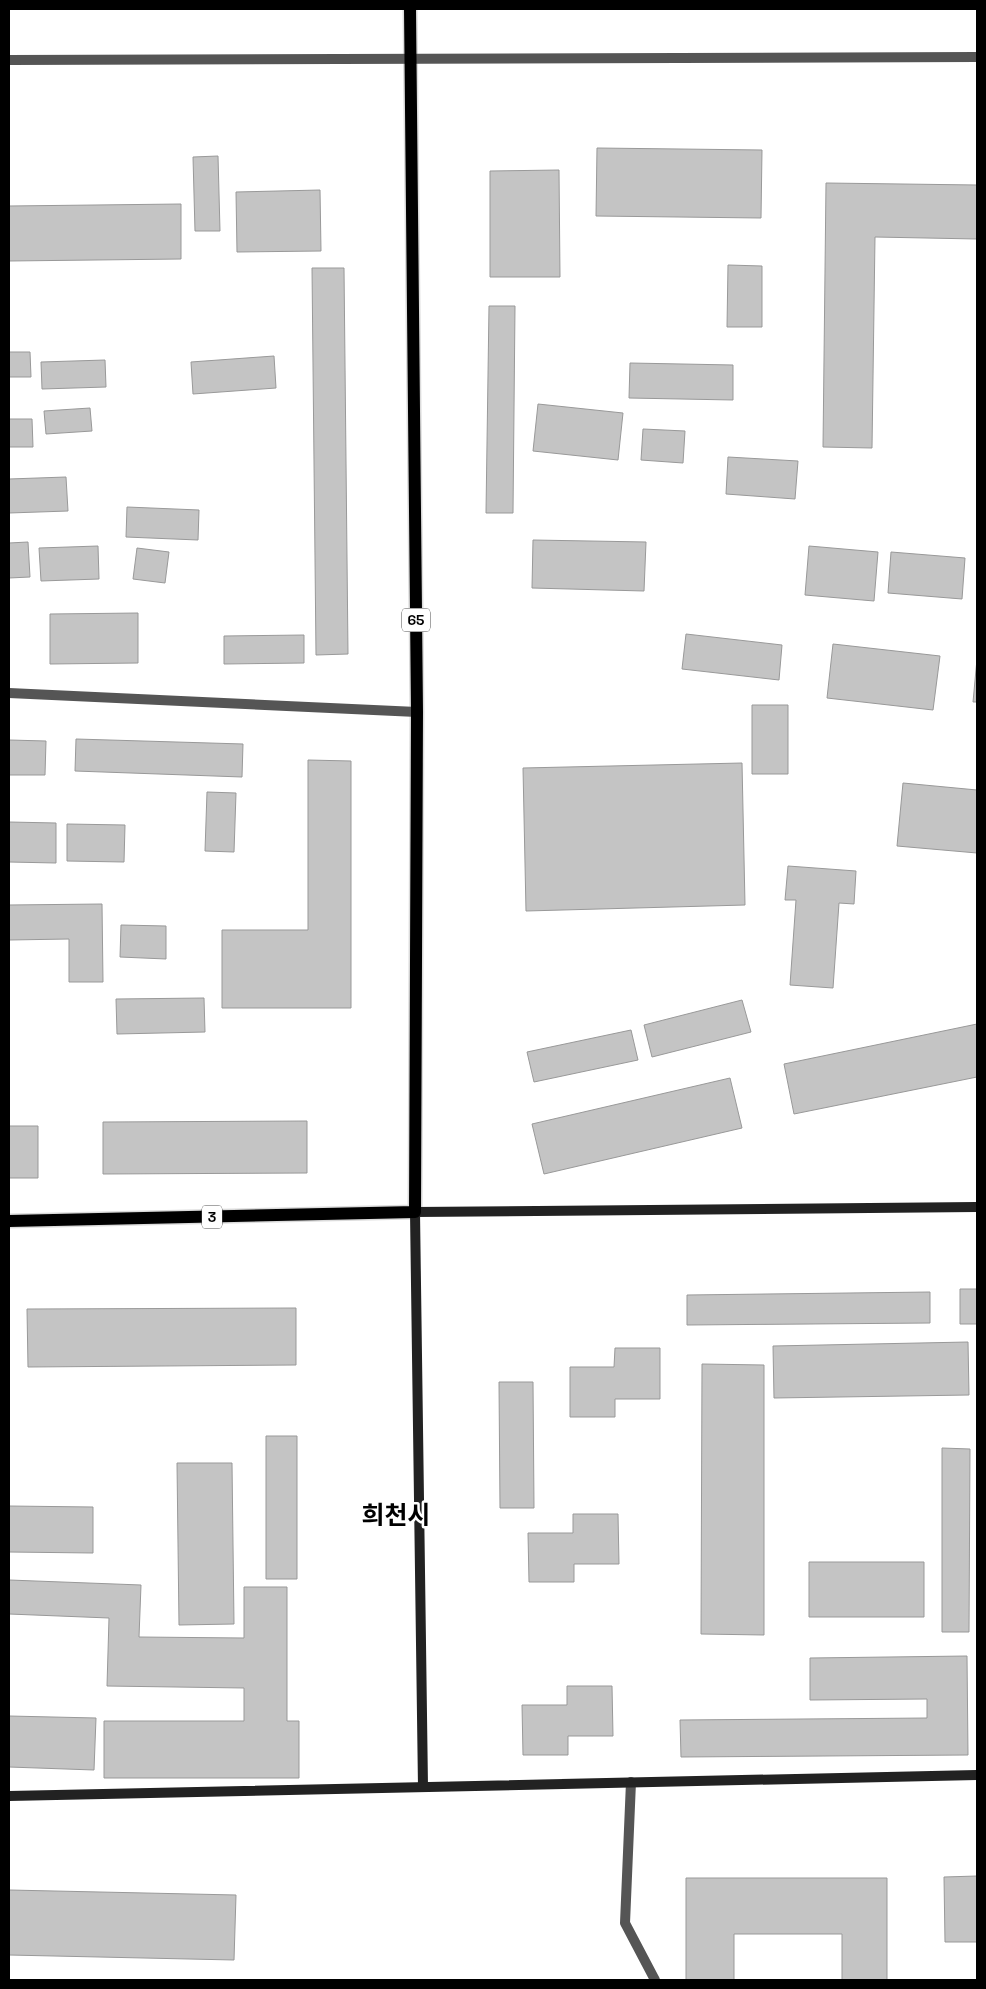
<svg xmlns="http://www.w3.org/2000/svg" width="986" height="1989" viewBox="0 0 986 1989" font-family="'Space Grotesk','Noto Sans KR',sans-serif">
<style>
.building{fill:#c4c4c4;stroke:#999}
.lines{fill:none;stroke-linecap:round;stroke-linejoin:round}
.primary-casing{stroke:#dbdbdb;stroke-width:15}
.street{stroke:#555;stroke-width:10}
.secondary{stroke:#222;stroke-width:10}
.primary{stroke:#000;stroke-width:12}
.labels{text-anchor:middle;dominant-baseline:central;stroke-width:5;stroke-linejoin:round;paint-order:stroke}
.shield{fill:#fff;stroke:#4c4c4c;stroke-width:1}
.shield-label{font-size:14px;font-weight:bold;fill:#000}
.town-label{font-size:25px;font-weight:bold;fill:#000;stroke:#fff}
</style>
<rect width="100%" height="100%" fill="#fff"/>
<path class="building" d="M 597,148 L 762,150 L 761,218 L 596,216 Z
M 218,156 L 220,231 L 195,231 L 193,157 Z
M 559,170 L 560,277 L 490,277 L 490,171 Z
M 826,183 L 977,185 L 977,239 L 875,237 L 872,448 L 823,447 Z
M 320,190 L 321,251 L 237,252 L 236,192 Z
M 181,204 L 181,259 L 9,261 L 9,206 Z
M 728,265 L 762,266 L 762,327 L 727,327 Z
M 312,268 L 344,268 L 348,654 L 316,655 Z
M 489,306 L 515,306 L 513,513 L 486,513 Z
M 9,352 L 30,352 L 31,377 L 9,377 Z
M 274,356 L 276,388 L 193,394 L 191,362 Z
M 105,360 L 106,387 L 42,389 L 41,362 Z
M 630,363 L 733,365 L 733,400 L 629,398 Z
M 538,404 L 623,413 L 618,460 L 533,451 Z
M 90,408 L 92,431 L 46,434 L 44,411 Z
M 9,419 L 32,419 L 33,447 L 9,447 Z
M 643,429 L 685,431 L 683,463 L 641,460 Z
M 728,457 L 798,461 L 795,499 L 726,494 Z
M 66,477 L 68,511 L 9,513 L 9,479 Z
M 127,507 L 199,510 L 198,540 L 126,537 Z
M 533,540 L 646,542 L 644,591 L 532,588 Z
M 28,542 L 30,577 L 9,578 L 9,543 Z
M 98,546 L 99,579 L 41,581 L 39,548 Z
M 809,546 L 878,552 L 874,601 L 805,595 Z
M 137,548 L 169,552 L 165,583 L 133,579 Z
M 891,552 L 965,558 L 962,599 L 888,593 Z
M 138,613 L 138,663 L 50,664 L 50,614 Z
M 686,634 L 782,645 L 779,680 L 682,669 Z
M 304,635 L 304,663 L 224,664 L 224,636 Z
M 833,644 L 940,656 L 933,710 L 827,698 Z
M 977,659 L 977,702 L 973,702 Z
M 752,705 L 788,705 L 788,774 L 752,774 Z
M 76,739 L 243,744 L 242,777 L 75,771 Z
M 9,740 L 46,741 L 45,775 L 9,775 Z
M 308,760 L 351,761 L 351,1008 L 222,1008 L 222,930 L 308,930 Z
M 742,763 L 745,905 L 526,911 L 523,768 Z
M 903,783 L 977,790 L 977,853 L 897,846 Z
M 207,792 L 236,793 L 234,852 L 205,851 Z
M 9,822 L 56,823 L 56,863 L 9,862 Z
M 67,824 L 125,825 L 124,862 L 67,861 Z
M 788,866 L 856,871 L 854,904 L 839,903 L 833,988 L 790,985 L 796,900 L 785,900 Z
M 102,904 L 103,982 L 69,982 L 69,939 L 9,940 L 9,905 Z
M 121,925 L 166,926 L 166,959 L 120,957 Z
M 204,998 L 205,1032 L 117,1034 L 116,999 Z
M 742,1000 L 751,1032 L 652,1057 L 644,1025 Z
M 977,1024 L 977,1077 L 794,1114 L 784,1064 Z
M 631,1030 L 638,1060 L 534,1082 L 527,1052 Z
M 730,1078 L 742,1128 L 544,1174 L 532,1124 Z
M 307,1121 L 307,1173 L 103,1174 L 103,1122 Z
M 9,1126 L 38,1126 L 38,1178 L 9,1178 Z
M 960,1289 L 977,1289 L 977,1324 L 960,1324 Z
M 930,1292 L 930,1323 L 687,1325 L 687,1295 Z
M 296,1308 L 296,1365 L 28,1367 L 27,1309 Z
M 968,1342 L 969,1395 L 774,1398 L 773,1346 Z
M 615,1348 L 660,1348 L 660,1399 L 615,1399 L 615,1417 L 570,1417 L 570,1367 L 614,1367 Z
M 702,1364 L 764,1365 L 764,1635 L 701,1634 Z
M 499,1382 L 533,1382 L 534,1508 L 500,1508 Z
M 266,1436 L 297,1436 L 297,1579 L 266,1579 Z
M 942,1448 L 970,1449 L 969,1632 L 942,1632 Z
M 177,1463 L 232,1463 L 234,1624 L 179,1625 Z
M 9,1506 L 93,1507 L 93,1553 L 9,1552 Z
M 573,1514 L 618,1514 L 619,1564 L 574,1564 L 574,1582 L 529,1582 L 528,1533 L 573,1533 Z
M 809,1562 L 924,1562 L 924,1617 L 809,1617 Z
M 9,1580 L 141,1585 L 139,1637 L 244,1638 L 244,1587 L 287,1587 L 287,1721 L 299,1721 L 299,1778 L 104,1778 L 104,1721 L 244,1721 L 244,1688 L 107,1686 L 109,1618 L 9,1614 Z
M 967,1656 L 968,1755 L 681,1757 L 680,1720 L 927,1718 L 927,1699 L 810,1700 L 810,1658 Z
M 567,1686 L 612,1686 L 613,1736 L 568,1736 L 568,1755 L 523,1755 L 522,1705 L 567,1705 Z
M 9,1716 L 96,1718 L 94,1770 L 9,1767 Z
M 977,1876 L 977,1942 L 945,1942 L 944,1877 Z
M 686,1878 L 887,1878 L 887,1980 L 842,1980 L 842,1934 L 734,1934 L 734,1980 L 686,1980 Z
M 9,1890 L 236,1895 L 234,1960 L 9,1955 Z"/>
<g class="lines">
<g class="primary-casing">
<path id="primary" d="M 9,1221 L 415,1212 L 417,712 L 410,9"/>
</g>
<path class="street" d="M 9,60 L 977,57
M 9,693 L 417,712
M 631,1782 L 625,1923 L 655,1980"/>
<path class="secondary" d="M 423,1787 L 415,1212 L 977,1207
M 9,1796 L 977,1775"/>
<use href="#primary" class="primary"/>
</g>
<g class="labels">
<g class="shield">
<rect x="402" y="608.5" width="28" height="23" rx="4"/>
<rect x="202" y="1205.5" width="20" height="23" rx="4"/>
</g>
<g class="shield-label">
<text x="416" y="620">65</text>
<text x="212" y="1217">3</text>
</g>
<g class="town-label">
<text x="396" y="1515">희천시</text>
</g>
</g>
<rect width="986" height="1989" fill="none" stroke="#000000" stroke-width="20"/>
</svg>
